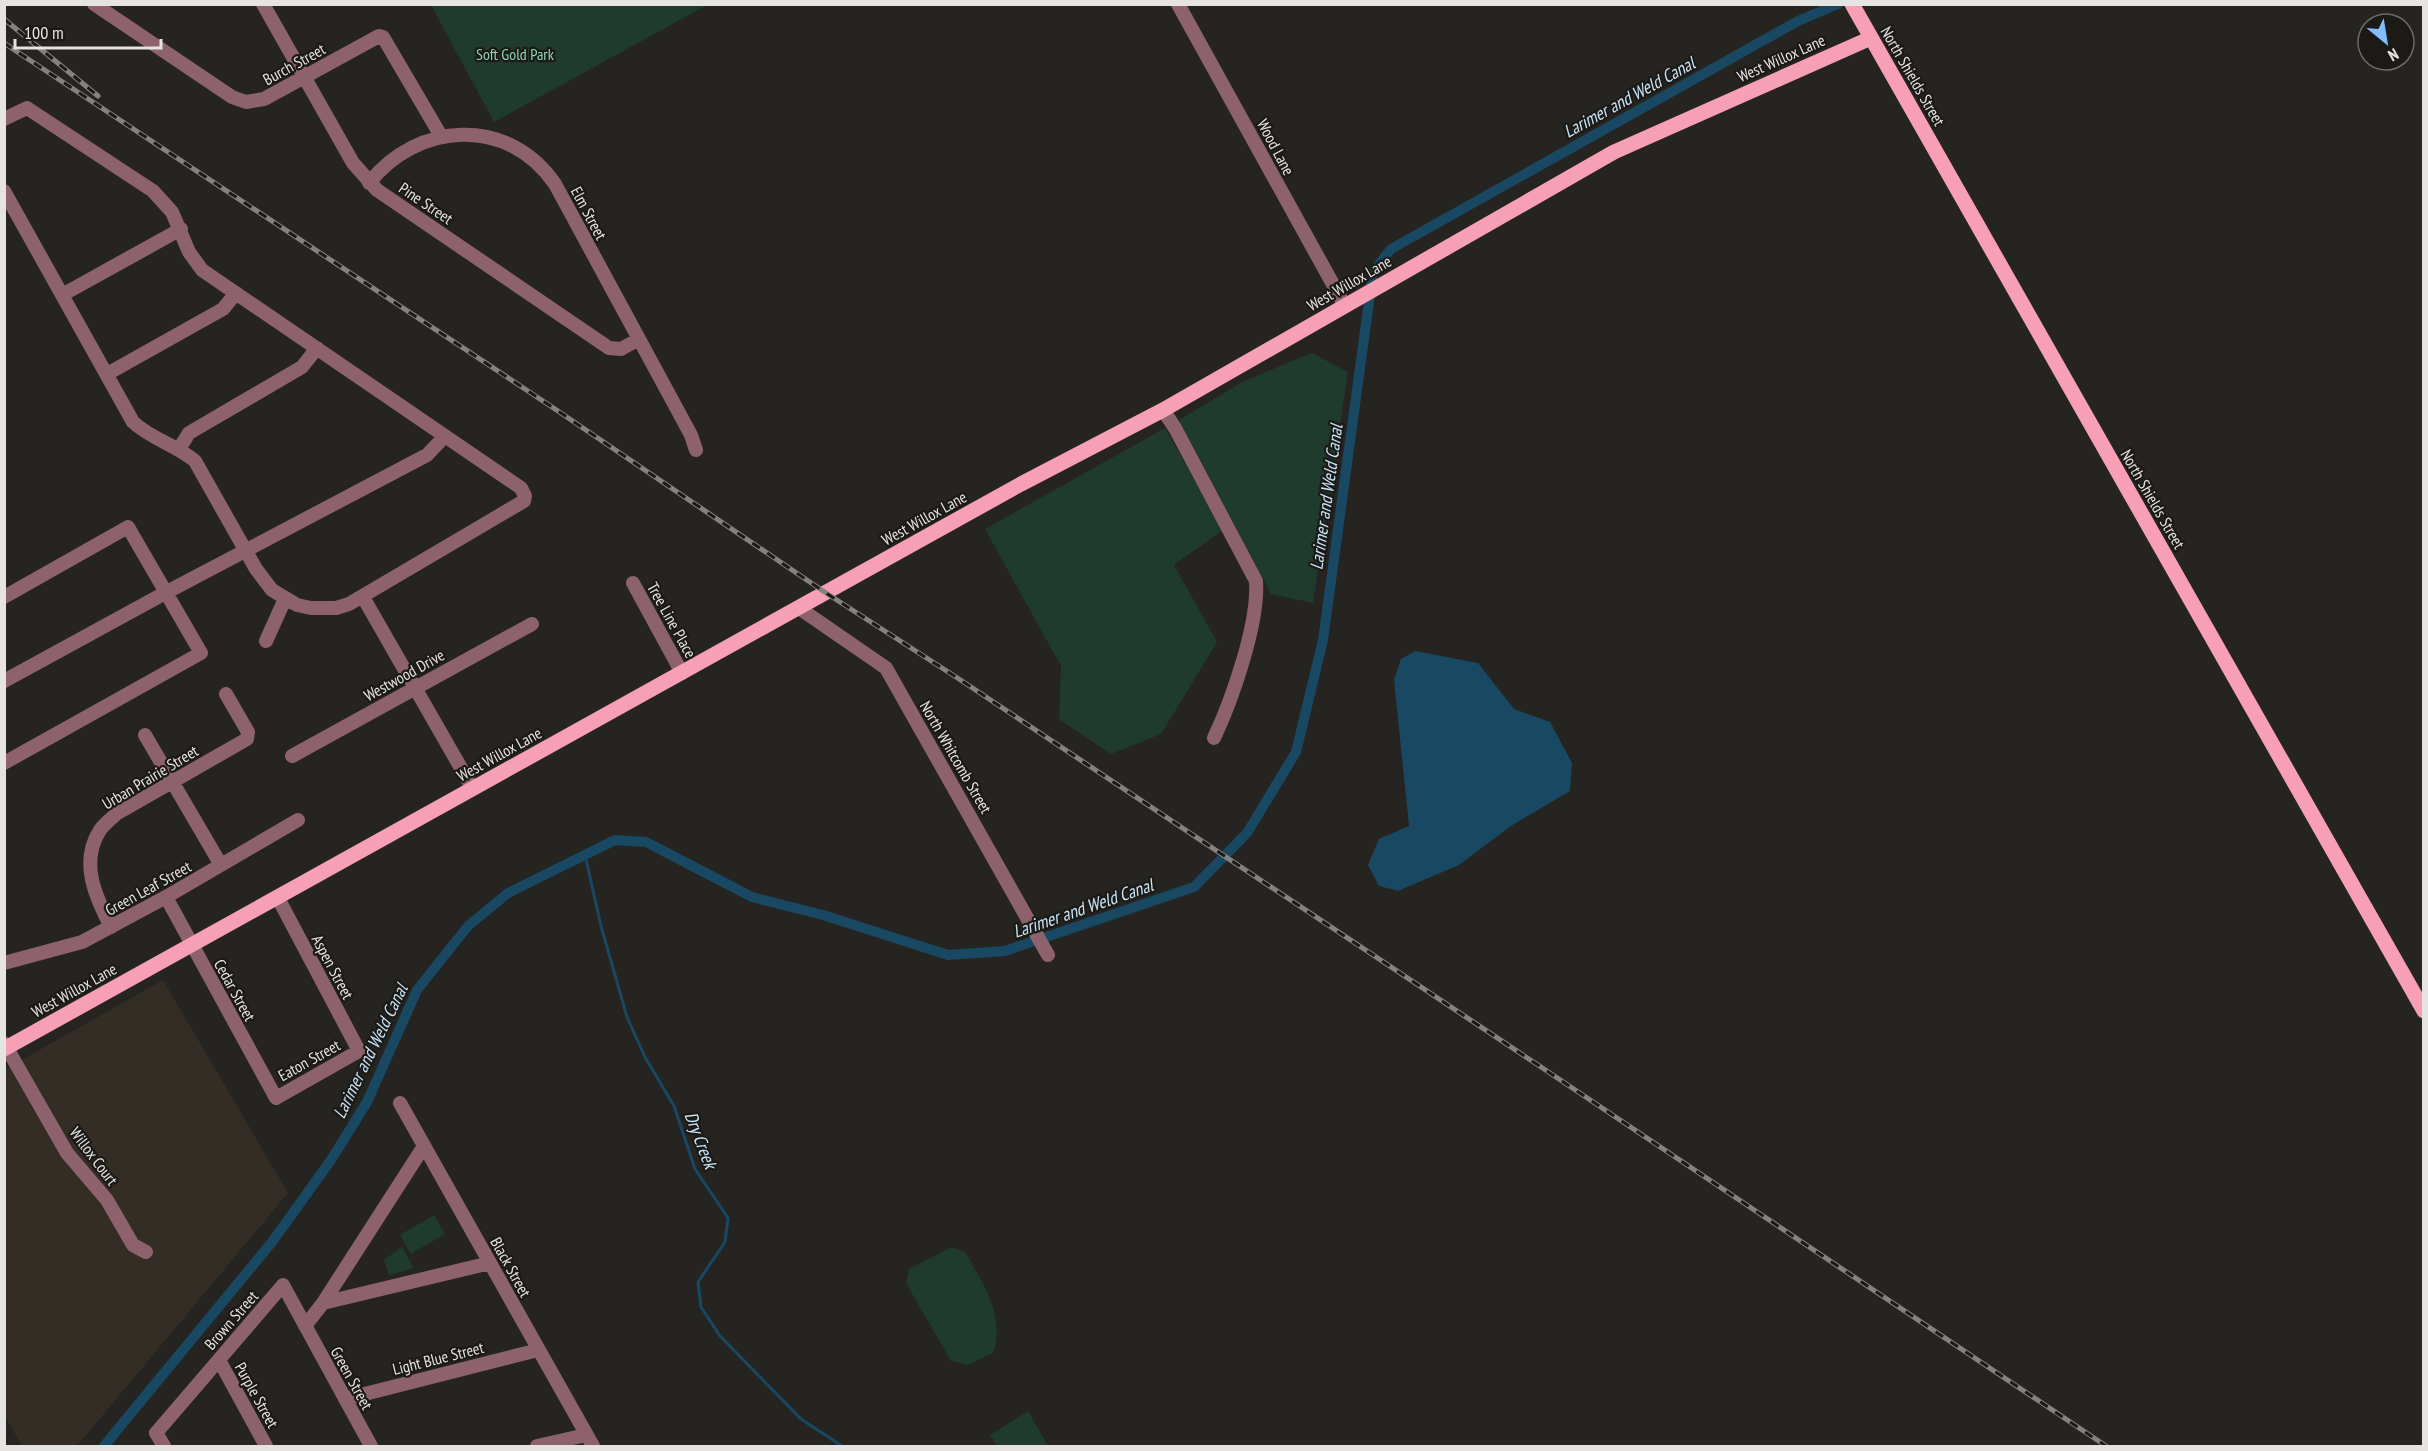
<svg xmlns="http://www.w3.org/2000/svg" width="2428" height="1451" viewBox="0 0 2428 1451" font-family="'PT Sans Narrow',sans-serif">
<style>
.built{fill:#332d25}
.green{fill:#1e3b2d}
.water{fill:#184862}
.lines{fill:none;stroke-linecap:round;stroke-linejoin:round}
.stream{stroke:#184862;stroke-width:3}
.canal{stroke:#184862;stroke-width:10}
.minor{stroke:#8d626c;stroke-width:14}
.major{stroke:#f79fb4;stroke-width:15}
.rail-casing{stroke:#848280;stroke-width:5}
.rail{stroke:#1c1a17;stroke-width:3;stroke-dasharray:9;stroke-linecap:butt}
.labels{text-anchor:middle;dominant-baseline:central;stroke-width:4.5;stroke-linejoin:round;paint-order:stroke}
.park-label{font-size:16px;fill:#88d8b0;stroke:#1c1a17}
.street-label{font-size:16px;fill:#e5e4e2;stroke:#1c1a17}
.water-label{font-size:18px;font-style:italic;fill:#c8e4f7;stroke:#1c1a17}
</style>
<rect width="100%" height="100%" fill="#262421"/>
<path class="built" d="M 163,980 L 288,1193 L 77,1446 L 22,1446 L 5,1416 L 4,1070 Z"/>
<path class="green" d="M 431,5 L 707,5 L 494,122 Z
M 1312,353 L 1348,372 L 1313,603 L 1271,594 L 1179,420 L 1244,381 Z
M 1165,428 L 1223,530 L 1174,565 L 1217,642 L 1161,734 L 1111,754 L 1059,719 L 1061,666 L 985,529 Z
M 434,1215 L 445,1234 L 411,1254 L 400,1235 Z
M 402,1247 L 414,1268 L 389,1275 L 384,1260 Z
M 952,1247 L 966,1253 C 983,1285 1006,1316 993,1353 L 968,1365 L 951,1361 L 906,1283 L 909,1269 Z
M 1028,1411 L 1048,1446 L 997,1446 L 990,1435 Z"/>
<path class="water" d="M 1415,651 L 1478,663 L 1514,709 L 1550,722 L 1572,763 L 1570,791 L 1511,826 L 1459,865 L 1398,891 L 1379,886 L 1368,865 L 1379,839 L 1409,826 L 1394,680 L 1401,659 Z"/>
<g class="lines">
<path class="stream" d="M 585,855 L 601,926 L 627,1017 L 645,1057 L 674,1106 L 695,1169 L 728,1218 L 725,1242 L 698,1282 L 701,1307 L 720,1336 L 801,1419 L 842,1446"/>
<path class="canal" d="M 104,1446 L 272,1242 L 331,1160 L 367,1102 L 417,990 L 468,926 L 508,893 L 615,840 L 646,842 L 752,897 L 823,915 L 948,955 L 1005,951 L 1194,887 L 1247,833 L 1296,752 L 1323,640 L 1373,272 L 1391,249 L 1798,21 L 1838,4"/>
<path class="minor" d="M 94,4 L 232,97 L 246,102 L 264,99 L 379,36 L 383,37 L 441,136
M 263,4 L 353,163 L 377,190 L 609,348 L 621,349 L 639,339
M 1178,4 L 1345,306
M 4,119 L 27,108 L 153,191 L 172,212 L 189,252 L 202,270 L 521,488 L 525,496 L 524,501 L 349,604 L 336,608 L 311,608 L 297,605 L 272,590 L 256,569 L 195,461 C 176,445 151,439 133,422 L 4,191
M 369,183 C 417,122 508,115 555,184 L 691,435 L 696,450
M 62,295 L 181,229
M 107,374 L 223,309 L 236,293
M 1163,410 L 1175,428 L 1256,581 C 1259,623 1232,700 1214,738
M 179,449 L 189,433 L 302,367 L 317,348
M 633,583 L 682,673
M 4,597 L 128,527 L 201,653 L 4,763
M 363,597 L 473,789
M 799,608 L 886,668 L 1048,955
M 266,641 L 285,599
M 4,681 L 165,593 L 427,455 L 445,436
M 145,735 L 221,865
M 292,756 L 532,624
M 166,897 L 276,1098 L 359,1051 L 278,898
M 111,927 C 96,897 79,863 100,830 C 104,824 111,819 116,814 L 247,739 L 248,732 L 226,694
M 4,963 L 82,942 L 166,897 L 298,820
M 4,1043 L 67,1153 L 107,1200 L 133,1245 L 146,1252
M 400,1103 L 593,1446
M 323,1303 L 490,1263
M 305,1326 L 323,1303 L 424,1146
M 219,1360 L 266,1446
M 345,1399 L 538,1350
M 164,1446 L 156,1433 L 283,1285 L 371,1446
M 537,1446 L 586,1435"/>
<path class="major" d="M 1852,4 L 2424,1011
M 4,1049 L 1021,484 L 1163,410 L 1614,152 L 1871,38"/>
<g class="rail-casing">
<path id="rail" d="M 4,19 L 98,96
M 4,43 L 555,409 L 826,593 L 956,677 L 1538,1065 L 2106,1446"/>
</g>
<use href="#rail" class="rail"/>
</g>
<g class="labels">
<g class="park-label">
<text x="515" y="54">Soft Gold Park</text>
</g>
<g class="street-label">
<text transform="translate(1781 58) rotate(-24)">West Willox Lane</text>
<text transform="translate(294 64) rotate(-29)">Burch Street</text>
<text transform="translate(1913 76) rotate(60)">North Shields Street</text>
<text transform="translate(1276 147) rotate(62)">Wood Lane</text>
<text transform="translate(426 203) rotate(34)">Pine Street</text>
<text transform="translate(589 213) rotate(62)">Elm Street</text>
<text transform="translate(1349 283) rotate(-30)">West Willox Lane</text>
<text transform="translate(2153 499) rotate(60)">North Shields Street</text>
<text transform="translate(924 518) rotate(-29)">West Willox Lane</text>
<text transform="translate(672 620) rotate(61)">Tree Line Place</text>
<text transform="translate(404 675) rotate(-29)">Westwood Drive</text>
<text transform="translate(499 754) rotate(-29)">West Willox Lane</text>
<text transform="translate(956 757) rotate(60)">North Whitcomb Street</text>
<text transform="translate(150 777) rotate(-31)">Urban Prairie Street</text>
<text transform="translate(148 888) rotate(-29)">Green Leaf Street</text>
<text transform="translate(333 967) rotate(62)">Aspen Street</text>
<text transform="translate(74 990) rotate(-29)">West Willox Lane</text>
<text transform="translate(235 990) rotate(61)">Cedar Street</text>
<text transform="translate(309 1060) rotate(-29)">Eaton Street</text>
<text transform="translate(94 1156) rotate(53)">Willox Court</text>
<text transform="translate(511 1267) rotate(61)">Black Street</text>
<text transform="translate(231 1320) rotate(-49)">Brown Street</text>
<text transform="translate(438 1358) rotate(-14)">Light Blue Street</text>
<text transform="translate(352 1378) rotate(61)">Green Street</text>
<text transform="translate(257 1395) rotate(61)">Purple Street</text>
</g>
<g class="water-label">
<text transform="translate(1629 97) rotate(-29)">Larimer and Weld Canal</text>
<text transform="translate(1326 497) rotate(-82)">Larimer and Weld Canal</text>
<text transform="translate(1083 908) rotate(-19)">Larimer and Weld Canal</text>
<text transform="translate(370 1051) rotate(-64)">Larimer and Weld Canal</text>
<text transform="translate(701 1140) rotate(69)">Dry Creek</text>
</g>
</g>
<rect width="2428" height="1451" fill="none" stroke="#e5e4e2" stroke-width="12"/>
<g transform="translate(2386 42) rotate(150)"><circle r="28" fill="#1c1a17" stroke="#6c6b68" stroke-width="1.5"/>
<path d="M0-4.5L10 22L0 15L-10 22Z" fill="#81bdfa"/>
<text y="-9" font-size="16" font-weight="bold" text-anchor="middle" fill="#e5e4e2">N</text>
</g>
<path d="M15 39v9h146v-9" fill="none" stroke="#e5e4e2" stroke-width="3"/>
<text x="24" y="39" font-size="18" fill="#e5e4e2" stroke="#1c1a17" stroke-width="4.5" paint-order="stroke">100 m</text>
</svg>
